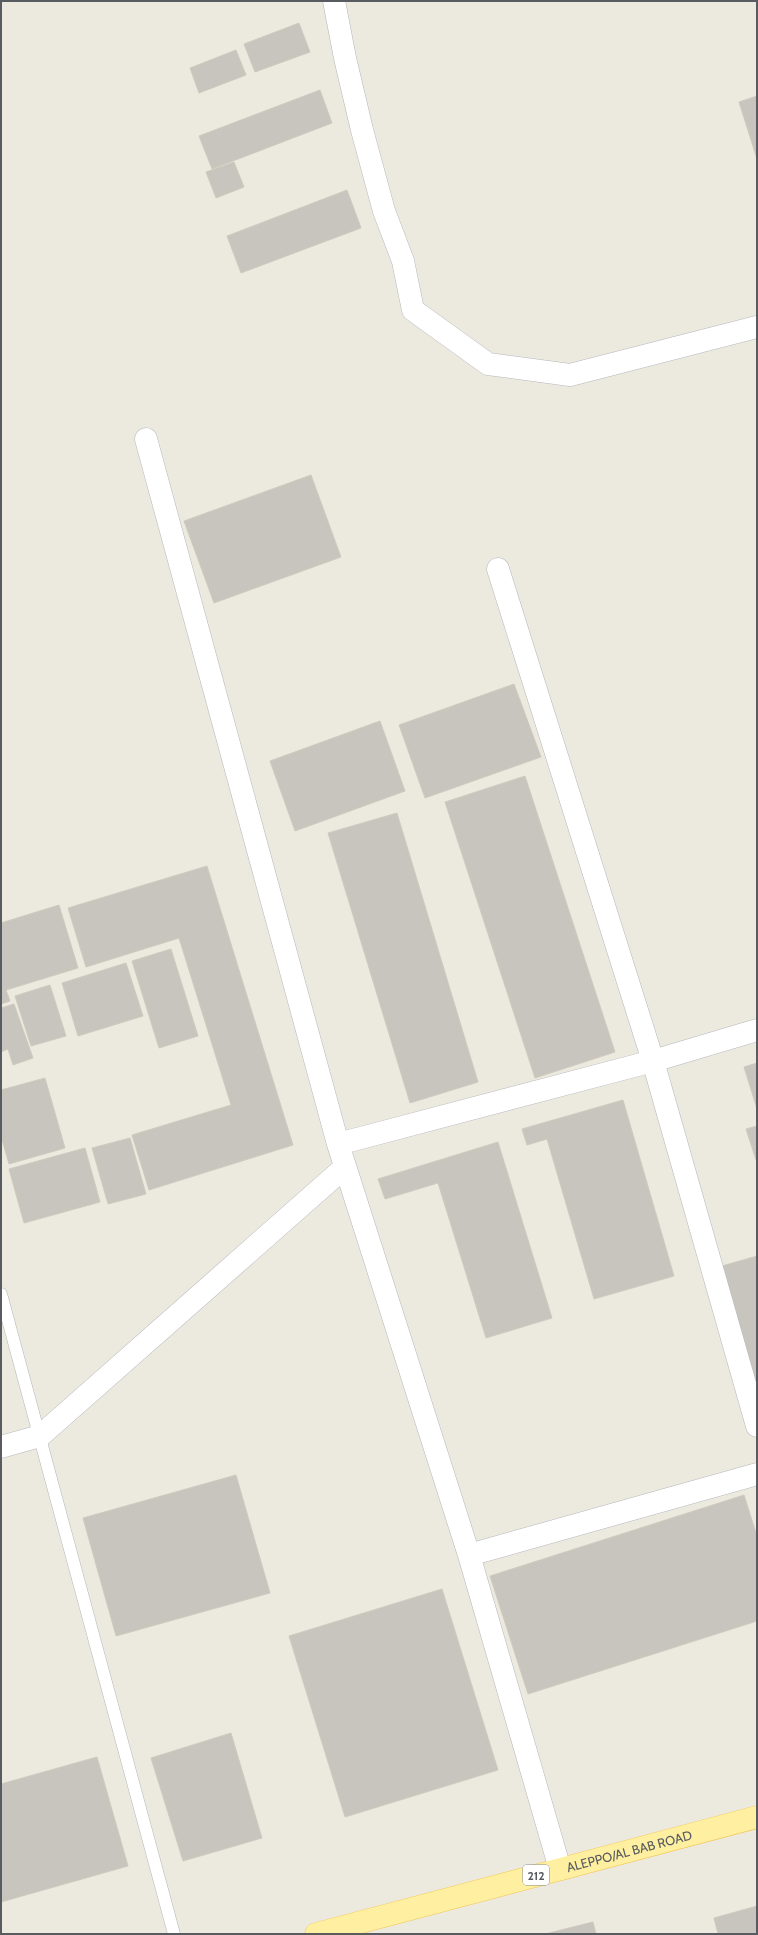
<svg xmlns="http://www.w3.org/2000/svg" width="758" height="1935" viewBox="0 0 758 1935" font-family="Cabin,sans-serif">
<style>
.building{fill:#c8c5be;stroke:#d0cabd}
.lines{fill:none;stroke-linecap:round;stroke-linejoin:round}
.lane-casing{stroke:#b5b7bc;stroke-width:13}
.street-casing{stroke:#b5b7bc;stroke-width:23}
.primary-casing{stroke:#f3c550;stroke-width:23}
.lane{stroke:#fff;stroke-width:12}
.street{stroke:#fff;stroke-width:22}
.primary{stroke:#ffefa0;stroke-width:22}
.labels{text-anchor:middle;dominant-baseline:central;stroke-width:3.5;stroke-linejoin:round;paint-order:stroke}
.shield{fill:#fff;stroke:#8a8d90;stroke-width:1}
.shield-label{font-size:12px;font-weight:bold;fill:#585c60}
.street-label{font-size:13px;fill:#585c60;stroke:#fff}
</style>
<rect width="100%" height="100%" fill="#ece9df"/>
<path class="building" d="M 299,23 L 310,52 L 255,72 L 244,44 Z
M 236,50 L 246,75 L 199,93 L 190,68 Z
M 320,90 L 332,123 L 212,169 L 199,136 Z
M 757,96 L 757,159 L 739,102 Z
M 234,162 L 244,187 L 216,198 L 206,172 Z
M 347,190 L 361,228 L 241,273 L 227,236 Z
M 311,475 L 341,557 L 214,603 L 184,521 Z
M 514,684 L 541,757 L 425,798 L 399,725 Z
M 380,721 L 405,791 L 295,831 L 270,761 Z
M 525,776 L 615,1052 L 535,1078 L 445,802 Z
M 397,813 L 478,1082 L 410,1103 L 328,833 Z
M 207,866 L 293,1145 L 149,1190 L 132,1135 L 231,1105 L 179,938 L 86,967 L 68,908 Z
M 59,905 L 78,968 L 6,990 L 10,1001 L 1,1004 L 1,923 Z
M 171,949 L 198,1036 L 159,1048 L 132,961 Z
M 126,963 L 143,1016 L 78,1036 L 62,983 Z
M 50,985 L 66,1036 L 31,1046 L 15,996 Z
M 14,1004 L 33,1058 L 13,1065 L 8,1049 L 1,1052 L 1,1008 Z
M 757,1063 L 757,1109 L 744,1067 Z
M 45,1078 L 65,1148 L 9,1164 L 1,1136 L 1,1090 Z
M 623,1100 L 674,1276 L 594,1299 L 547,1139 L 527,1145 L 522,1129 Z
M 757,1126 L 757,1163 L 746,1129 Z
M 130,1138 L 146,1194 L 108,1204 L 92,1148 Z
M 498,1142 L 552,1318 L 486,1338 L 438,1183 L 385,1199 L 378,1179 Z
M 85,1148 L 100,1202 L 24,1223 L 9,1169 Z
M 757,1256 L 757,1385 L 722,1266 Z
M 236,1475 L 270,1593 L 116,1636 L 83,1518 Z
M 744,1495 L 757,1536 L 757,1621 L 528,1694 L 490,1576 Z
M 442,1589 L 498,1770 L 345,1817 L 289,1636 Z
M 231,1733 L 262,1838 L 183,1861 L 151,1758 Z
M 97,1757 L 128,1866 L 1,1902 L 1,1784 Z
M 757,1906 L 757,1934 L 718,1934 L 714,1918 Z
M 593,1922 L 596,1934 L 545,1934 Z"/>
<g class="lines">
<g class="lane-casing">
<path id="lane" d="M 1,1294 L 174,1934"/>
</g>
<g class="street-casing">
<path id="street" d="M 334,1 L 345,58 L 362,130 L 384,211 L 403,261 L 413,310 L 488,364 L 570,375 L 757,327
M 146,439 L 338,1144 L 469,1555 L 560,1869
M 498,569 L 653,1061 L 757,1426
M 338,1144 L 653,1061 L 757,1030
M 1,1447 L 40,1436 L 345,1167
M 469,1555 L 757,1474"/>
</g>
<g class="primary-casing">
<g id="primary">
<path id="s1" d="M 316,1934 L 757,1817"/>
</g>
</g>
<use href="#lane" class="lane"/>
<use href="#street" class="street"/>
<use href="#primary" class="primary"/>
</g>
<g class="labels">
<rect class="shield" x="523" y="1865" width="26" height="20" rx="3"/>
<g class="shield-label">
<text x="536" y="1875">212</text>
</g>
<g class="street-label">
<text stroke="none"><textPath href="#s1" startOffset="324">ALEPPO/AL BAB ROAD</textPath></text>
</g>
</g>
<rect width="758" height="1935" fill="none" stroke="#585c60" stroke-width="4"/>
</svg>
